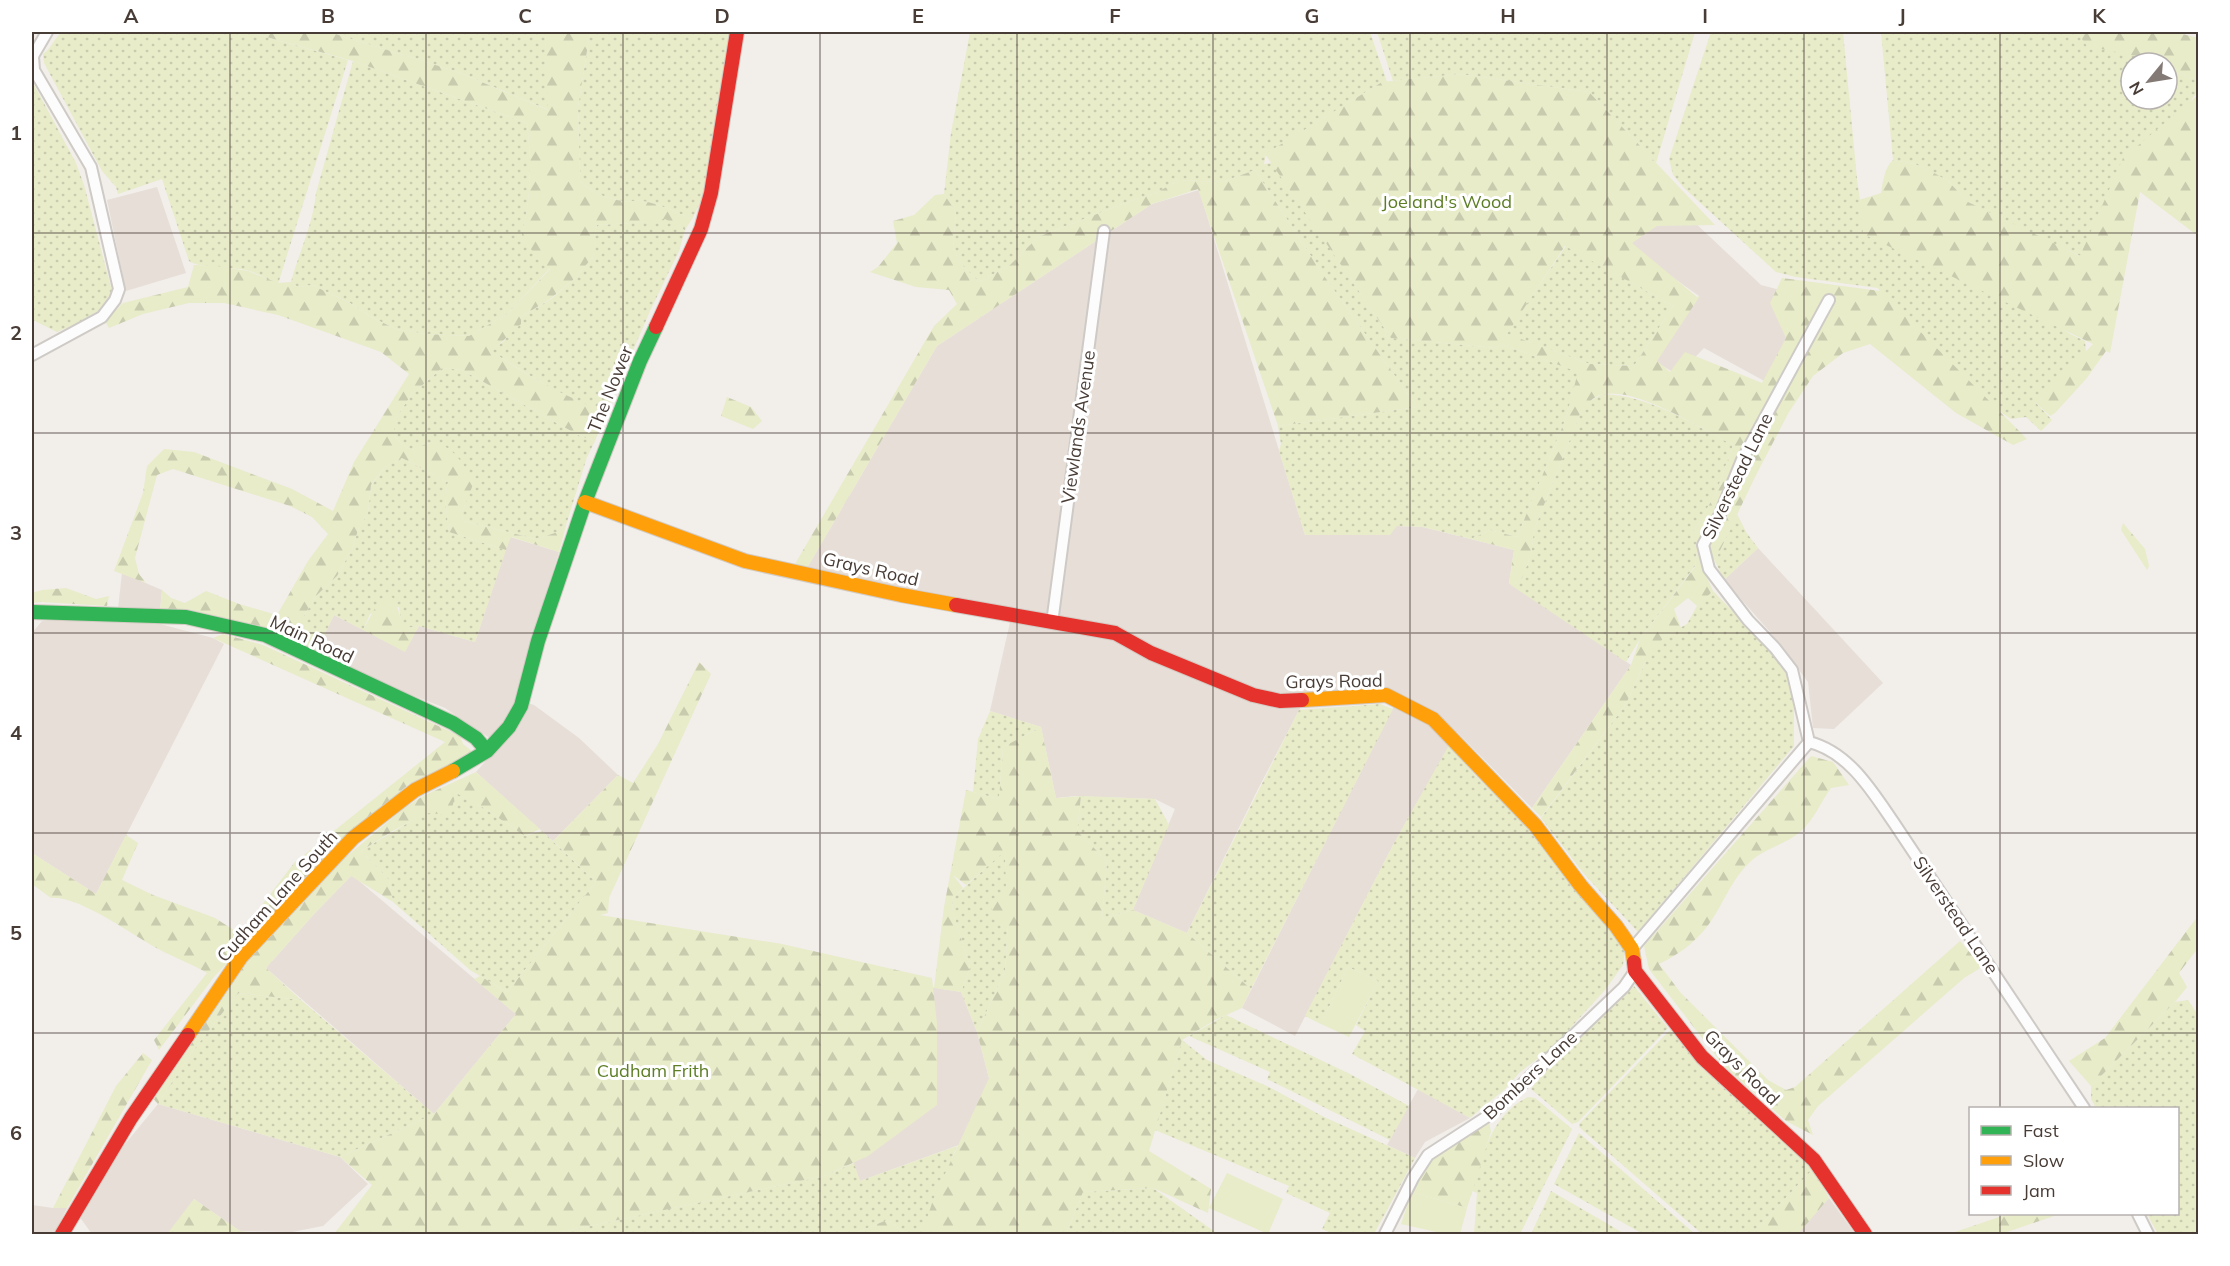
<svg xmlns="http://www.w3.org/2000/svg" width="2230" height="1266" viewBox="0 0 2230 1266" font-family="Mulish,sans-serif">
<style>
.residential{fill:#e6ded7}
.grass{fill:url(#grass-dots)}
.forest{fill:url(#forest-firs);fill-rule:evenodd}
.garden{fill:#e8ecc9}
.lines{fill:none;stroke-linecap:round;stroke-linejoin:round}
.street-casing{stroke:#cecac6;stroke-width:14}
.fast-casing{stroke:#d3cac2;stroke-width:16}
.slow-casing{stroke:#d3cac2;stroke-width:16}
.jam-casing{stroke:#d3cac2;stroke-width:16}
.street{stroke:#fdfcfc;stroke-width:10}
.fast{stroke:#30b455;stroke-width:14}
.slow{stroke:#ff9f0a;stroke-width:14}
.jam{stroke:#e5322d;stroke-width:14}
.grid{fill:none;stroke:#483c36;stroke-width:1.5;stroke-opacity:0.55}
.labels{text-anchor:middle;dominant-baseline:central;stroke-width:6;stroke-linejoin:round;paint-order:stroke}
.park-label{font-size:18px;fill:#5d7e25;stroke:#fff}
.street-label{font-size:18px;fill:#483c36;stroke:#fff}
.neatline{fill:none;stroke:#483c36;stroke-width:2}
.grid-label{font-size:20px;text-anchor:middle;font-weight:bold;fill:#483c36}
</style>
<defs>
<pattern id="grass-dots" width="8" height="8" patternUnits="userSpaceOnUse" patternTransform="scale(1.5)"><rect width="8" height="8" fill="#e8ecc9"/><path d="M2 2h.1M6 6h.1" fill="none" stroke="#c8cbad" stroke-width="1.8" stroke-linecap="round"/></pattern>
<pattern id="forest-firs" width="22" height="20" patternUnits="userSpaceOnUse" patternTransform="scale(1.5)"><rect width="22" height="20" fill="#e8ecc9"/><path d="M5 1l3.5 6h-7zM16 11l3.5 6h-7z" fill="#c8cbad"/></pattern>
</defs>
<rect width="100%" height="100%" fill="#f2eeea"/>
<path class="residential" d="M 157,187 L 186,273 L 126,291 L 107,200 Z
M 1199,190 L 1305,535 L 1397,526 L 1423,527 L 1514,550 L 1509,583 L 1631,665 L 1532,808 L 1457,732 L 1393,845 L 1295,1036 L 1242,1008 L 1399,696 L 1307,695 L 1258,789 L 1187,933 L 1133,910 L 1175,809 L 1155,799 L 1075,796 L 1056,798 L 1041,727 L 990,711 L 1013,609 L 874,584 L 807,568 L 937,346 L 1152,204 Z
M 1674,203 L 1761,285 L 1784,291 L 1791,341 L 1768,383 L 1704,348 L 1678,375 L 1656,362 L 1699,296 L 1629,246 Z
M 510,537 L 559,552 L 542,607 L 519,700 L 534,705 L 579,738 L 618,775 L 553,841 L 476,772 L 500,745 L 445,708 L 374,680 L 316,652 L 334,615 L 405,651 L 419,626 L 475,642 Z
M 1758,548 L 1883,683 L 1834,729 L 1813,728 L 1808,682 L 1771,633 L 1724,580 Z
M 122,573 L 162,590 L 160,611 L 118,609 Z
M 117,618 L 160,624 L 213,638 L 224,644 L 96,894 L 32,853 L 32,633 L 42,621 Z
M 352,875 L 516,1014 L 434,1114 L 266,968 L 315,913 Z
M 918,985 L 961,992 L 977,1032 L 991,1086 L 967,1142 L 860,1181 L 850,1154 Z
M 1418,1089 L 1470,1118 L 1425,1142 L 1415,1158 L 1387,1145 Z
M 158,1104 L 340,1157 L 368,1184 L 323,1226 L 292,1232 L 240,1231 L 194,1199 L 170,1234 L 92,1234 L 79,1216 L 103,1171 Z
M 1829,1198 L 1855,1234 L 1796,1234 Z
M 32,1205 L 53,1208 L 67,1208 L 54,1234 L 32,1234 Z"/>
<path class="grass" d="M 62,32 L 249,32 L 348,60 L 278,284 C 267,279 257,273 246,270 C 232,267 198,268 189,261 L 162,179 L 118,194 L 116,187 L 102,171 L 44,63 L 43,54 C 52,48 54,38 62,32 Z
M 329,32 L 545,32 L 549,110 L 458,72 Z
M 590,32 L 734,32 L 702,199 L 692,219 C 676,212 660,204 642,201 C 636,200 629,202 623,201 C 607,199 591,192 580,181 L 578,107 Z
M 970,32 L 1370,32 L 1387,82 L 1382,82 L 1266,154 L 1264,164 L 1272,163 L 1391,338 L 1497,348 L 1504,345 L 1579,372 L 1566,418 L 1517,537 L 1490,530 L 1471,539 L 1423,527 L 1397,526 L 1390,535 L 1305,535 L 1279,451 L 1281,444 L 1278,426 L 1417,407 L 1322,273 L 1255,170 L 1222,182 L 1179,180 L 1156,193 L 1130,201 L 1038,237 L 1010,265 L 979,282 L 961,264 L 953,249 L 956,212 L 944,194 L 951,133 Z
M 1377,32 L 1695,32 L 1656,163 L 1589,92 L 1460,74 L 1393,81 Z
M 1711,32 L 1843,32 L 1857,179 L 1864,228 L 2044,316 L 2070,334 L 2085,341 L 2086,353 L 2036,403 L 2052,420 L 2041,431 L 2026,417 L 2011,419 L 1978,397 L 1893,312 L 1878,288 L 1796,277 L 1776,272 L 1684,188 L 1673,175 L 1669,159 Z
M 1881,32 L 2077,32 L 2156,63 L 2131,63 L 2131,99 L 2167,99 L 2167,68 L 2198,81 L 2198,91 L 2173,125 L 2083,257 L 2008,224 L 1968,202 L 1948,181 L 1915,164 L 1893,160 Z
M 353,61 L 527,123 C 532,162 531,201 521,239 L 550,268 L 507,314 L 469,336 L 426,334 L 396,329 L 371,317 L 350,303 L 312,285 L 298,287 L 291,282 C 299,252 313,225 316,193 Z
M 32,81 L 76,163 L 84,185 L 112,291 L 101,309 L 80,322 L 57,332 L 33,320 L 32,315 Z
M 665,218 L 685,230 L 679,251 L 650,311 L 607,411 C 578,407 517,368 491,351 L 504,341 L 521,317 L 551,299 L 573,280 L 593,257 L 593,240 L 597,225 L 633,223 Z
M 1566,246 L 1673,306 L 1634,366 L 1590,364 L 1506,334 Z
M 442,368 L 462,370 L 580,436 L 595,441 L 587,457 L 567,522 L 558,532 L 536,539 L 464,521 L 461,515 L 465,505 L 429,443 L 413,450 L 404,446 L 394,436 L 394,420 L 412,394 Z
M 1603,394 C 1651,396 1691,423 1733,445 L 1716,493 L 1691,536 L 1698,544 L 1695,566 L 1640,639 L 1626,662 L 1512,586 L 1522,578 L 1531,555 L 1534,530 L 1580,414 L 1586,403 Z
M 402,458 L 448,482 L 445,498 L 449,532 L 506,550 L 475,642 L 419,626 L 407,628 L 401,622 L 399,607 L 370,614 L 363,630 L 334,615 L 324,636 L 316,636 L 304,628 L 303,617 L 317,595 L 337,576 L 353,547 L 358,530 L 368,512 L 371,486 L 385,467 Z
M 1737,514 L 1746,532 L 1758,548 L 1724,580 L 1715,561 Z
M 1713,591 L 1771,651 L 1794,684 L 1794,746 L 1638,932 L 1584,874 L 1541,818 L 1626,704 L 1649,654 L 1664,637 L 1687,624 L 1697,606 Z
M 1380,704 L 1393,709 L 1251,989 L 1187,933 L 1299,710 Z
M 990,711 L 1041,727 L 1003,747 L 999,799 L 973,792 L 978,739 Z
M 1449,745 L 1476,776 L 1538,836 L 1562,871 L 1625,950 L 1623,965 L 1605,990 L 1552,1048 L 1520,1072 L 1505,1089 L 1470,1118 L 1352,1054 L 1365,1031 L 1356,1025 L 1378,981 L 1348,967 L 1321,1024 L 1305,1016 L 1393,845 Z
M 456,792 L 484,808 L 525,836 L 542,831 L 596,882 L 507,992 L 470,970 L 393,902 L 389,880 L 361,851 C 393,831 426,814 456,792 Z
M 1081,796 L 1155,799 L 1169,825 L 1133,910 L 1102,919 L 1107,861 L 1077,831 Z
M 1005,850 L 1008,924 L 1005,972 L 977,1032 L 961,992 L 970,967 L 953,913 L 952,899 Z
M 1634,986 L 1668,1028 L 1578,1122 L 1572,1124 L 1531,1089 L 1539,1078 Z
M 238,993 L 301,1000 L 434,1114 L 340,1157 L 158,1104 L 192,1052 Z
M 2188,1000 L 2198,1015 L 2198,1234 L 2158,1234 L 2147,1214 L 2178,1214 L 2178,1108 L 2096,1108 L 2091,1099 L 2091,1086 L 2175,1002 Z
M 1226,1015 L 1350,1074 L 1409,1106 L 1390,1140 L 1267,1079 L 1270,1072 L 1189,1036 Z
M 1670,1030 L 1703,1069 L 1813,1169 L 1752,1234 L 1702,1234 L 1579,1127 L 1579,1124 Z
M 1182,1040 L 1207,1060 L 1269,1087 L 1324,1117 L 1415,1158 L 1374,1234 L 1333,1234 L 1322,1229 L 1330,1213 L 1286,1193 L 1289,1186 L 1155,1130 Z
M 1528,1097 L 1535,1098 L 1572,1129 L 1520,1234 L 1474,1234 L 1477,1193 L 1472,1191 C 1484,1154 1490,1116 1528,1097 Z
M 1579,1133 L 1695,1234 L 1643,1234 L 1554,1184 Z
M 957,1146 L 922,1234 L 906,1234 L 887,1220 L 853,1234 L 552,1234 L 824,1176 L 854,1163 L 860,1181 Z
M 1153,1188 L 1218,1234 L 1066,1234 L 1083,1192 Z
M 1551,1191 L 1625,1234 L 1531,1234 Z"/>
<path class="forest" d="M 249,32 L 329,32 L 458,72 L 548,110 L 545,32 L 590,32 L 578,107 L 580,181 C 591,192 607,199 623,201 C 629,202 636,200 642,201 C 660,204 676,212 692,219 L 685,230 L 665,219 L 633,223 L 597,225 L 593,240 L 593,257 L 573,280 L 550,299 L 521,317 L 521,324 L 492,351 C 513,368 582,407 607,411 L 595,441 L 580,436 L 462,370 L 442,368 L 412,394 L 394,420 L 394,436 L 404,446 L 413,450 C 417,448 422,445 427,444 C 449,438 465,466 474,482 L 461,515 L 464,521 L 536,539 L 558,532 L 567,522 L 559,552 L 511,537 L 506,550 L 449,532 L 445,498 L 448,482 L 402,458 L 385,467 L 371,485 L 368,512 L 358,530 L 353,547 L 337,576 L 317,595 L 303,617 L 305,628 L 316,636 L 324,636 L 316,652 L 267,628 L 187,609 L 160,611 L 162,590 L 171,598 L 185,603 L 206,591 L 239,604 L 277,615 L 308,561 L 328,534 L 312,517 L 290,506 L 173,469 L 157,475 L 135,558 L 139,574 L 146,583 L 114,571 L 143,493 L 147,466 L 164,449 L 194,452 L 292,489 L 333,511 L 354,462 L 409,374 L 381,352 L 278,315 L 224,303 L 189,303 L 143,314 L 109,328 L 105,321 L 123,303 L 188,287 L 194,265 L 217,266 L 248,271 L 278,283 L 291,282 L 298,287 L 312,285 L 350,303 L 371,317 L 396,329 L 426,334 L 469,336 L 507,314 L 550,269 L 521,239 C 531,201 532,162 527,123 L 353,61 Z
M 2077,32 L 2175,32 L 2198,38 L 2198,81 L 2167,68 L 2167,63 L 2156,63 L 2145,58 L 2087,46 Z
M 1460,74 L 1589,92 L 1715,225 L 1657,226 L 1632,243 L 1697,297 L 1700,296 L 1657,361 L 1670,372 L 1685,352 L 1762,383 L 1786,338 L 1770,303 L 1782,278 L 1880,291 L 2027,439 L 2013,445 L 1956,413 L 1870,344 L 1843,353 L 1813,376 L 1789,412 L 1755,477 L 1715,561 L 1706,546 L 1721,507 L 1698,544 L 1703,569 L 1713,591 L 1697,606 L 1688,598 L 1674,609 L 1681,628 L 1664,637 L 1645,662 L 1626,704 L 1541,817 L 1532,808 L 1631,665 L 1640,639 L 1695,567 L 1698,544 L 1691,536 L 1716,493 L 1733,445 C 1702,429 1639,388 1604,394 C 1593,396 1585,405 1580,414 L 1534,530 L 1531,555 L 1522,578 L 1512,586 L 1509,583 L 1514,550 L 1471,539 L 1490,530 L 1517,537 L 1566,418 L 1578,372 L 1504,345 L 1497,348 L 1391,338 L 1265,154 L 1382,82 ZM 1565,246 L 1673,306 L 1634,366 L 1590,364 L 1507,334 Z
M 2198,95 L 2198,236 L 2140,192 L 2110,353 L 2106,351 L 2086,379 L 2055,413 L 2050,416 L 2036,403 L 2093,344 L 1863,234 L 1859,200 L 1881,193 C 1883,182 1884,168 1893,160 L 1915,164 L 1936,174 L 1948,181 L 1968,202 L 2080,256 L 2123,158 Z
M 1255,170 L 1322,273 L 1417,407 L 1278,426 L 1198,189 L 1152,204 L 937,346 L 807,568 L 795,564 L 934,326 L 957,304 L 949,290 L 916,287 L 870,272 L 878,267 L 897,243 L 893,221 L 914,215 L 935,195 L 944,194 L 956,212 L 953,249 L 961,264 L 979,282 L 1010,265 L 1038,237 L 1130,201 L 1156,193 L 1179,180 L 1222,182 Z
M 727,397 L 751,407 L 762,421 L 753,429 L 721,416 Z
M 2123,523 L 2145,549 L 2149,566 L 2147,570 L 2121,530 Z
M 66,588 L 96,599 L 109,596 L 107,606 L 41,602 L 32,603 L 32,593 L 42,590 Z
M 392,597 C 400,608 398,620 408,628 L 419,626 L 405,652 L 363,630 L 379,601 Z
M 223,634 L 263,645 L 460,736 L 463,744 L 473,752 L 409,784 L 337,845 L 214,977 L 159,1050 L 154,1040 L 207,973 C 192,964 176,958 160,950 C 133,936 79,895 51,898 L 32,884 L 32,853 L 96,894 L 126,835 L 138,843 L 122,880 L 153,895 L 215,918 L 240,934 L 294,863 L 445,742 L 213,638 Z
M 699,662 L 711,674 L 609,898 L 608,913 L 600,915 L 782,944 L 932,978 L 937,1023 L 937,1105 L 868,1156 L 824,1176 L 552,1234 L 334,1234 L 372,1185 L 340,1157 L 434,1114 L 516,1014 L 474,979 L 480,976 L 507,992 L 596,882 L 553,841 L 618,775 L 633,783 L 658,744 Z
M 1041,727 L 1056,798 L 1081,796 L 1077,831 L 1107,861 L 1102,919 L 1133,910 L 1187,933 L 1251,989 L 1242,1008 L 1215,1020 L 1182,1040 L 1149,1151 L 1211,1189 L 1208,1213 L 1153,1188 L 1083,1192 L 1066,1234 L 922,1234 L 933,1200 L 989,1078 L 977,1032 L 1005,972 L 1008,924 L 997,925 L 991,906 L 1006,889 L 1005,851 L 966,885 L 953,875 L 963,888 L 952,899 L 953,913 L 970,967 L 961,992 L 934,988 L 944,907 L 966,790 L 999,799 L 1003,747 Z
M 1811,756 L 1833,762 L 1849,785 L 1831,788 C 1820,803 1814,820 1800,832 C 1785,845 1762,849 1749,863 C 1730,881 1722,908 1706,928 C 1693,944 1678,955 1659,964 L 1680,992 L 1768,1080 L 1786,1090 L 1795,1087 L 1960,941 L 1982,967 L 1964,978 L 1818,1106 L 1808,1120 L 1813,1135 L 1786,1121 L 1723,1065 L 1649,969 L 1644,946 Z
M 476,772 L 540,829 L 525,836 L 484,808 L 456,793 L 450,815 L 427,813 L 394,830 L 361,851 L 389,880 L 393,902 L 351,876 L 315,913 L 266,968 L 301,1000 L 238,993 L 192,1052 L 158,1104 L 150,1095 L 245,963 L 340,862 L 403,809 L 423,796 Z
M 2198,916 L 2198,948 L 2179,973 L 2187,987 L 2175,1002 L 2091,1086 L 2069,1061 L 2105,1038 Z
M 143,1053 L 152,1060 L 67,1208 L 53,1208 L 116,1086 Z
M 1489,1122 L 1491,1132 L 1467,1208 L 1412,1192 L 1431,1159 Z
M 1813,1169 L 1829,1198 L 1798,1234 L 1752,1234 Z
M 194,1199 L 240,1231 L 266,1234 L 167,1234 Z
M 2008,1214 L 2060,1214 L 2001,1234 L 1949,1234 Z
M 887,1220 L 906,1234 L 853,1234 Z"/>
<path class="garden" d="M 1348,967 L 1378,981 L 1349,1037 L 1321,1024 Z
M 1227,1173 L 1283,1199 L 1268,1234 L 1209,1208 Z
M 1412,1192 L 1467,1208 L 1460,1234 L 1445,1234 L 1401,1224 Z"/>
<g class="lines">
<g class="street-casing">
<path id="street" d="M 32,355 L 102,317 L 115,300 L 119,289 L 91,167 L 34,70 L 33,56 L 47,32
M 1052,623 L 1104,231
M 1809,742 L 1792,670 L 1775,648 L 1748,620 L 1709,569 L 1703,545 L 1720,514 L 1742,460 L 1829,300
M 1809,742 C 1849,752 1872,791 1894,823 L 2084,1108
M 1632,949 L 1809,742
M 2138,1214 L 2148,1234
M 1385,1234 L 1413,1178 L 1428,1155 L 1491,1114 L 1624,987 L 1635,971"/>
</g>
<g class="fast-casing">
<path id="fast" d="M 32,612 L 186,617 L 265,635 L 453,723 L 476,738 L 487,751
M 453,771 L 487,751 L 509,727 L 521,706 L 538,641 L 585,502 L 640,361 L 656,327"/>
</g>
<g class="slow-casing">
<path id="slow" d="M 585,502 L 745,561 L 901,595 L 956,605
M 1302,700 L 1386,695 L 1433,719 L 1535,825 L 1581,886 L 1616,926 L 1632,949 L 1634,962
M 188,1035 L 241,957 L 353,838 L 415,790 L 453,771"/>
</g>
<g class="jam-casing">
<path id="jam" d="M 656,327 L 701,229 L 711,193 L 737,32
M 956,605 L 1115,633 L 1151,653 L 1253,695 L 1280,701 L 1302,700
M 1634,962 L 1635,971 L 1702,1057 L 1814,1160 L 1865,1234
M 62,1234 L 131,1118 L 188,1035"/>
</g>
<use href="#street" class="street"/>
<use href="#fast" class="fast"/>
<use href="#slow" class="slow"/>
<use href="#jam" class="jam"/>
</g>
<path class="grid" d="M 230,32 L 230,1234M 426,32 L 426,1234M 623,32 L 623,1234M 820,32 L 820,1234M 1017,32 L 1017,1234M 1213,32 L 1213,1234M 1410,32 L 1410,1234M 1607,32 L 1607,1234M 1804,32 L 1804,1234M 2000,32 L 2000,1108M 32,233 L 2198,233M 32,433 L 2198,433M 32,633 L 2198,633M 32,833 L 2198,833M 32,1033 L 2198,1033M 2000,1214 L 2000,1234"/>
<g class="labels">
<g class="park-label">
<text x="1447" y="201">Joeland's Wood</text>
<text x="653" y="1070">Cudham Frith</text>
</g>
<g class="street-label">
<text transform="translate(610 389) rotate(-68)">The Nower</text>
<text transform="translate(1078 427) rotate(-82)">Viewlands Avenue</text>
<text transform="translate(1737 476) rotate(-64)">Silverstead Lane</text>
<text transform="translate(871 569) rotate(13)">Grays Road</text>
<text transform="translate(312 639) rotate(25)">Main Road</text>
<text transform="translate(1334 681) rotate(-1)">Grays Road</text>
<text transform="translate(277 896) rotate(-48)">Cudham Lane South</text>
<text transform="translate(1956 915) rotate(56)">Silverstead Lane</text>
<text transform="translate(1742 1067) rotate(45)">Grays Road</text>
<text transform="translate(1530 1075) rotate(-43)">Bombers Lane</text>
</g>
</g>
<rect width="2230" height="1266" fill="none" stroke="#ffffff" stroke-width="66"/>
<rect x="1969" y="1107" width="210" height="108" fill="#ffffff" stroke="#b6b1af" stroke-width="1.5"/>
<rect x="1981" y="1126" width="30" height="9" fill="#30b455" stroke="#b6b1af" stroke-width="1.5"/>
<text x="2023" y="1137" font-size="18" fill="#483c36">Fast</text>
<rect x="1981" y="1156" width="30" height="9" fill="#ff9f0a" stroke="#b6b1af" stroke-width="1.5"/>
<text x="2023" y="1167" font-size="18" fill="#483c36">Slow</text>
<rect x="1981" y="1186" width="30" height="9" fill="#e5322d" stroke="#b6b1af" stroke-width="1.5"/>
<text x="2023" y="1197" font-size="18" fill="#483c36">Jam</text>
<g transform="translate(2149 81) rotate(240)"><circle r="28" fill="#ffffff" stroke="#b6b1af" stroke-width="1.5"/>
<path d="M0-4.5L10 22L0 15L-10 22Z" fill="#847a75"/>
<text y="-9" font-size="16" font-weight="bold" text-anchor="middle" fill="#483c36">N</text>
</g>
<rect x="33" y="33" width="2164" height="1200" class="neatline"/>
<g class="grid-label">
<text x="131" y="23">A</text>
<text x="328" y="23">B</text>
<text x="525" y="23">C</text>
<text x="722" y="23">D</text>
<text x="918" y="23">E</text>
<text x="1115" y="23">F</text>
<text x="1312" y="23">G</text>
<text x="1508" y="23">H</text>
<text x="1705" y="23">I</text>
<text x="1902" y="23">J</text>
<text x="2099" y="23">K</text>
<text x="16" y="140">1</text>
<text x="16" y="340">2</text>
<text x="16" y="540">3</text>
<text x="16" y="740">4</text>
<text x="16" y="940">5</text>
<text x="16" y="1140">6</text>
</g>
</svg>
